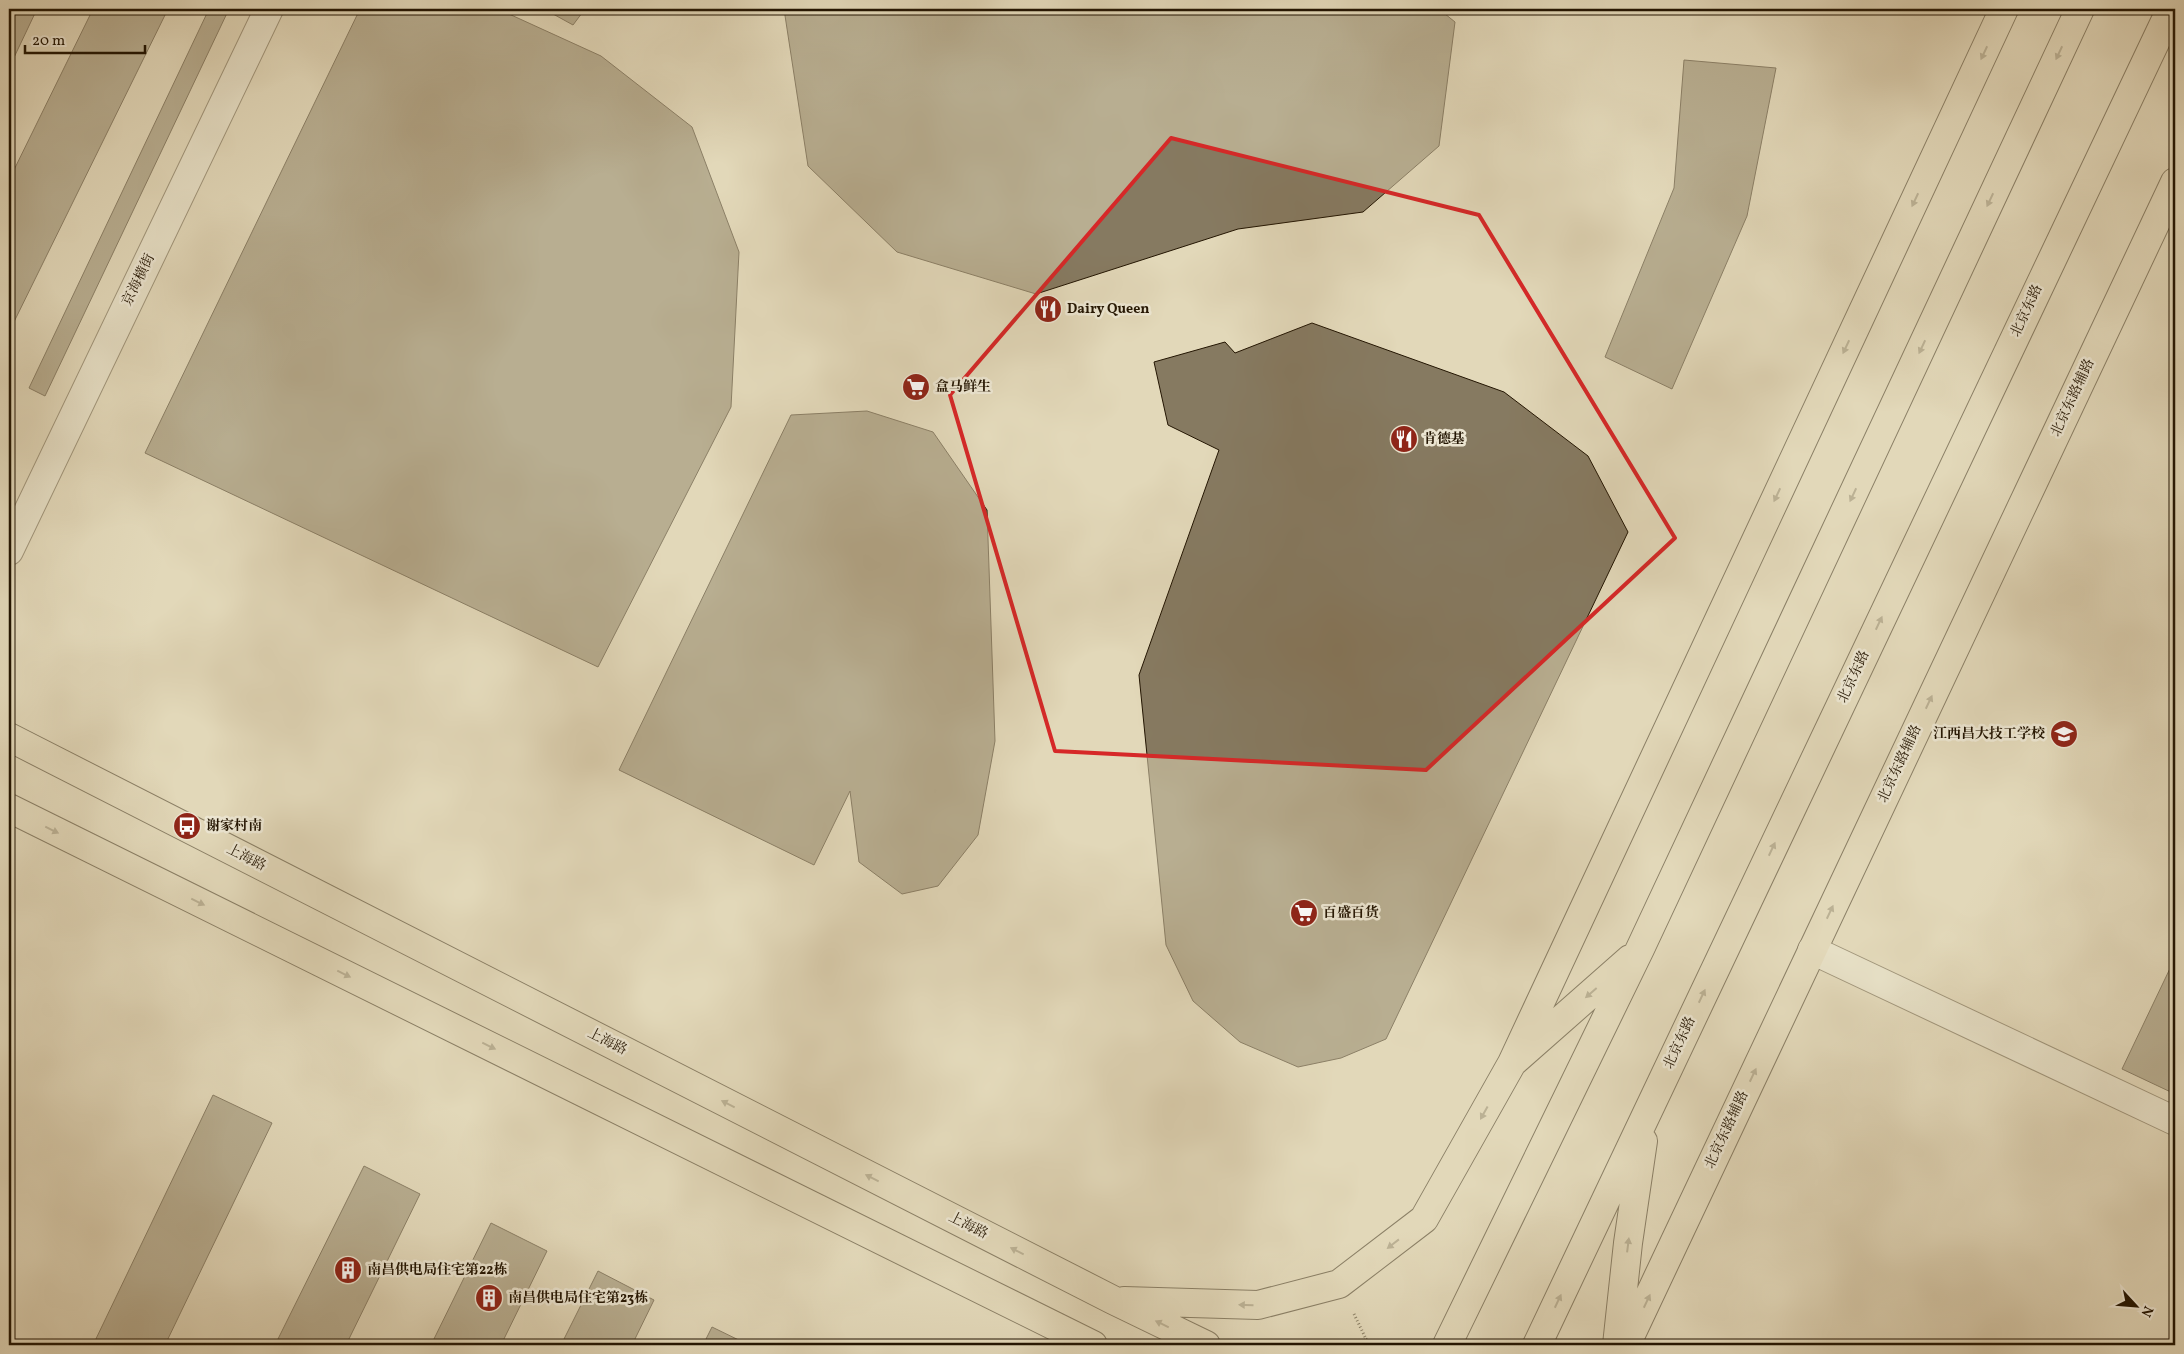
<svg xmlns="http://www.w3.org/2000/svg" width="2184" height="1354" viewBox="0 0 2184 1354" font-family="Vollkorn,'Noto Serif SC',serif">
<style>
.building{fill:#867a61;stroke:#231502}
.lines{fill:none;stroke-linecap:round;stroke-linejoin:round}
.minor-casing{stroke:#534630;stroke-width:30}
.major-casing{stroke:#231502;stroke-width:30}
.path{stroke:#231502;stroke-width:3;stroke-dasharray:1 2.5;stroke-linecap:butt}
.minor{stroke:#ece6d2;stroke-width:28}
.major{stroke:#e2d8b9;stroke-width:28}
.oneway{fill:#8c8067}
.marked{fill:none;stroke:#d62828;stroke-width:4;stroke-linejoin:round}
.labels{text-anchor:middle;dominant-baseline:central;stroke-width:5;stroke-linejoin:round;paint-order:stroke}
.street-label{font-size:14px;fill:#231502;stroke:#ece6d2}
.poi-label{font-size:14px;font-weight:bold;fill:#231502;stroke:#ece6d2;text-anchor:start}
</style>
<rect width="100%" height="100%" fill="#e2d8b9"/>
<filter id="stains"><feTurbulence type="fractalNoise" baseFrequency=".004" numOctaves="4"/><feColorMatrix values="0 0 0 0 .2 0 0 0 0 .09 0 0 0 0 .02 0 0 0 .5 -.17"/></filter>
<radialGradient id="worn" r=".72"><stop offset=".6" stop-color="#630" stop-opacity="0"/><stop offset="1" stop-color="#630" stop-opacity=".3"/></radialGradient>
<path class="building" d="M 9,9 L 37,9 L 9,68 Z
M 93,9 L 168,9 L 9,332 L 9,180 Z
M 209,9 L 229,9 L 45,396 L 29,388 Z
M 360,9 L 498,9 L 601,56 L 692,127 L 739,252 L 731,407 L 598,667 L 145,453 Z
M 544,9 L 585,9 L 573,25 Z
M 784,9 L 1439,9 L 1455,22 L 1439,146 L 1363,212 L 1238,229 L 1036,294 L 897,252 L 808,166 Z
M 1684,60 L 1776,68 L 1747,216 L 1672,389 L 1605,357 L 1674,188 Z
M 1312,323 L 1504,392 L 1588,456 L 1628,532 L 1386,1039 L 1341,1058 L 1298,1067 L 1240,1042 L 1193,1001 L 1166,945 L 1139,675 L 1219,450 L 1168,425 L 1154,362 L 1225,342 L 1235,353 Z
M 867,411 L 933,432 L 987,510 L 995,741 L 978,835 L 938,886 L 902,894 L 859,862 L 850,791 L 814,865 L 619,770 L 791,415 Z
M 2175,958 L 2175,1094 L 2122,1069 Z
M 213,1095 L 272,1123 L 165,1345 L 93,1345 Z
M 364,1166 L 420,1194 L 346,1345 L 275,1345 Z
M 491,1223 L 547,1251 L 501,1345 L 431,1345 Z
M 598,1271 L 654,1300 L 632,1345 L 561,1345 Z
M 712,1327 L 749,1345 L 703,1345 Z"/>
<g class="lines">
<g class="minor-casing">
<path id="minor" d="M 9,551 L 269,9
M 1812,950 L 2175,1121"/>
</g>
<g class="major-casing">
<path id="major" d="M 9,737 L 1113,1300 L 1206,1345
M 9,808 L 1093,1345
M 1512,1063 L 2004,9
M 1124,1301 L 1258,1305 L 1339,1284 L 1424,1219 L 1512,1063 L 1630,959
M 1447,1345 L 1640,949 L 2080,9
M 1537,1345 L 2171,9
M 1617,1345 L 1628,1243 L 1643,1141
M 1626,1345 L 2175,182"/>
</g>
<path class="path" d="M 1354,1314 L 1366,1339 L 1363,1345
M 1366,1339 L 1378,1345"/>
<use href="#minor" class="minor"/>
<use href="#major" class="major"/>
</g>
<defs><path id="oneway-solid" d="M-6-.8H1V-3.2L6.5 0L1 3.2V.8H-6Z" transform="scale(1.25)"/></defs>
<g class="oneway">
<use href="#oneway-solid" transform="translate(1984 53) rotate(115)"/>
<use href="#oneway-solid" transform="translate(2059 53) rotate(115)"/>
<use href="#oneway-solid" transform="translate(1915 200) rotate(115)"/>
<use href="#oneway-solid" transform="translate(1990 200) rotate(115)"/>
<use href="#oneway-solid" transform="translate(1846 347) rotate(115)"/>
<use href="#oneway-solid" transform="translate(1922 347) rotate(115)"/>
<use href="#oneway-solid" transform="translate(1777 495) rotate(115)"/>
<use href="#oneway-solid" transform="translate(1853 495) rotate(115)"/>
<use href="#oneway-solid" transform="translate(1879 623) rotate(-65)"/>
<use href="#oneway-solid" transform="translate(1929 702) rotate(-65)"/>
<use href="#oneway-solid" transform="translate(52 830) rotate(26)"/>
<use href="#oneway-solid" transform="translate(1772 849) rotate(-65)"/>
<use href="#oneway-solid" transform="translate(198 902) rotate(26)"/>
<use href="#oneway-solid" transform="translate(1830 912) rotate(-65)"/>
<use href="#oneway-solid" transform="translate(344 974) rotate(26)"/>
<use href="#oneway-solid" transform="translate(1591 993) rotate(139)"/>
<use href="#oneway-solid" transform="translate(1702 996) rotate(-65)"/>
<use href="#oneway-solid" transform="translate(489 1046) rotate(26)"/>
<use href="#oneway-solid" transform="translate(1753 1075) rotate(-65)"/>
<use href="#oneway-solid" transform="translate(728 1104) rotate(-153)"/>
<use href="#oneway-solid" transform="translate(1484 1113) rotate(119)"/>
<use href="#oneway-solid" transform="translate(872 1178) rotate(-153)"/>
<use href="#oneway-solid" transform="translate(1393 1244) rotate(142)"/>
<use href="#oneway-solid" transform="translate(1628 1245) rotate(-83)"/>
<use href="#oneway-solid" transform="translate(1017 1251) rotate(-153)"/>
<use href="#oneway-solid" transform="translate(1558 1301) rotate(-65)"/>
<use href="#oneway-solid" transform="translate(1647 1301) rotate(-65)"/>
<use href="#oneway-solid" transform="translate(1246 1305) rotate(-178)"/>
<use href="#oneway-solid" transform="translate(1162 1324) rotate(-154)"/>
</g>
<path d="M0 0H2184V1354H0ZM 1171,138 L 1479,215 L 1675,538 L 1426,770 L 1055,751 L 950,395 Z" fill="#e2d8b9" fill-opacity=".55" fill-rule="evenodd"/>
<path class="marked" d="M 1171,138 L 1479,215 L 1675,538 L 1426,770 L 1055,751 L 950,395 Z"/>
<defs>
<g id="restaurant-disc" transform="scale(1.4375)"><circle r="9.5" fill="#8f2418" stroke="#ece6d2"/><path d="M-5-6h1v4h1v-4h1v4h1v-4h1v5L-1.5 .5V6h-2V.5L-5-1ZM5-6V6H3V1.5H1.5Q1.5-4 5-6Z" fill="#fff"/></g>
<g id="supermarket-disc" transform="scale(1.4375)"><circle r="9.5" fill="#8f2418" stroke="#ece6d2"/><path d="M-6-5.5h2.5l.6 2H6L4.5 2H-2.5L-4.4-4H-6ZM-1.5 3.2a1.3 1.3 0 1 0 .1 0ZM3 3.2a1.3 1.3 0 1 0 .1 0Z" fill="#fff"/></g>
<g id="school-disc" transform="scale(1.4375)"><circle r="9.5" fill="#8f2418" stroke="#ece6d2"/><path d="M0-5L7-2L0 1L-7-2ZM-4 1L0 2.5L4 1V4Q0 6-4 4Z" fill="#fff"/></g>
<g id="bus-disc" transform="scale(1.4375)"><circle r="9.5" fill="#8f2418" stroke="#ece6d2"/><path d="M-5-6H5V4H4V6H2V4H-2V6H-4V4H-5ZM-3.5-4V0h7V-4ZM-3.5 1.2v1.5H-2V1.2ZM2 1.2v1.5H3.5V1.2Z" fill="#fff"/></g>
<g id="building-disc" transform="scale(1.4375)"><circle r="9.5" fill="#8f2418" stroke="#ece6d2"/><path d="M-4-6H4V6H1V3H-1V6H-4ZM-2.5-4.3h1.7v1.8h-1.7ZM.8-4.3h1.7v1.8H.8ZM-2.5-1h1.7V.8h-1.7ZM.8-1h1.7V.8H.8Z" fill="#fff"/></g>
</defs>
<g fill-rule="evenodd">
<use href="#restaurant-disc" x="1048" y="309"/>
<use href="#supermarket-disc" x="916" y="387"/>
<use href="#restaurant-disc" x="1404" y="439"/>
<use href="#school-disc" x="2064" y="734"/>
<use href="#bus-disc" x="187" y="826"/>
<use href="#supermarket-disc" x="1304" y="913"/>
<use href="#building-disc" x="348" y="1270"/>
<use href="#building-disc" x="489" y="1298"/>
</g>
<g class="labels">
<g class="street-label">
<text transform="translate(139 280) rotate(-64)">京海横街</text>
<text transform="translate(2027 311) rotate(-65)">北京东路</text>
<text transform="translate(2073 398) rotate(-65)">北京东路辅路</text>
<text transform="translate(1854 677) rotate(-65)">北京东路</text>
<text transform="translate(1900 764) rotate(-65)">北京东路辅路</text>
<text transform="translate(246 858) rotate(27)">上海路</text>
<text transform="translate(607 1042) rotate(27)">上海路</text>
<text transform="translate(1680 1043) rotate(-65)">北京东路</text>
<text transform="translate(1727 1130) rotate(-65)">北京东路辅路</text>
<text transform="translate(968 1226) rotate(27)">上海路</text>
</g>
<g class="poi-label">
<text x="1067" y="309">Dairy Queen</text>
<text x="935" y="387">盒马鲜生</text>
<text x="1423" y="439">肯德基</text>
<text x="2045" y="734" text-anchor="end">江西昌大技工学校</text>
<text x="206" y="826">谢家村南</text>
<text x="1323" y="913">百盛百货</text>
<text x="367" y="1270">南昌供电局住宅第22栋</text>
<text x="508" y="1298">南昌供电局住宅第23栋</text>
</g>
</g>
<rect width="2184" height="1354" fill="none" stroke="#e2d8b9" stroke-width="30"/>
<rect x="10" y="10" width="2164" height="1334" fill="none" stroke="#231502" stroke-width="2.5"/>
<rect x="15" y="15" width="2154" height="1324" fill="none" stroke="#231502"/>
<g transform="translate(2136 1306) rotate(116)" stroke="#ece6d2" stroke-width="4" paint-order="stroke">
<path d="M0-4L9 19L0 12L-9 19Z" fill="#231502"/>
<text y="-8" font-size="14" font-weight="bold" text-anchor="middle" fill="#231502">N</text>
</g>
<path d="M25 45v8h120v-8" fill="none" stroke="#231502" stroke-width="2.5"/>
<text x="32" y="45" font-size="15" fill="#231502" stroke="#ece6d2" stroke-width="4" paint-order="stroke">20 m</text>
<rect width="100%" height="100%" filter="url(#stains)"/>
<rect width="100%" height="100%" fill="url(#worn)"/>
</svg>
